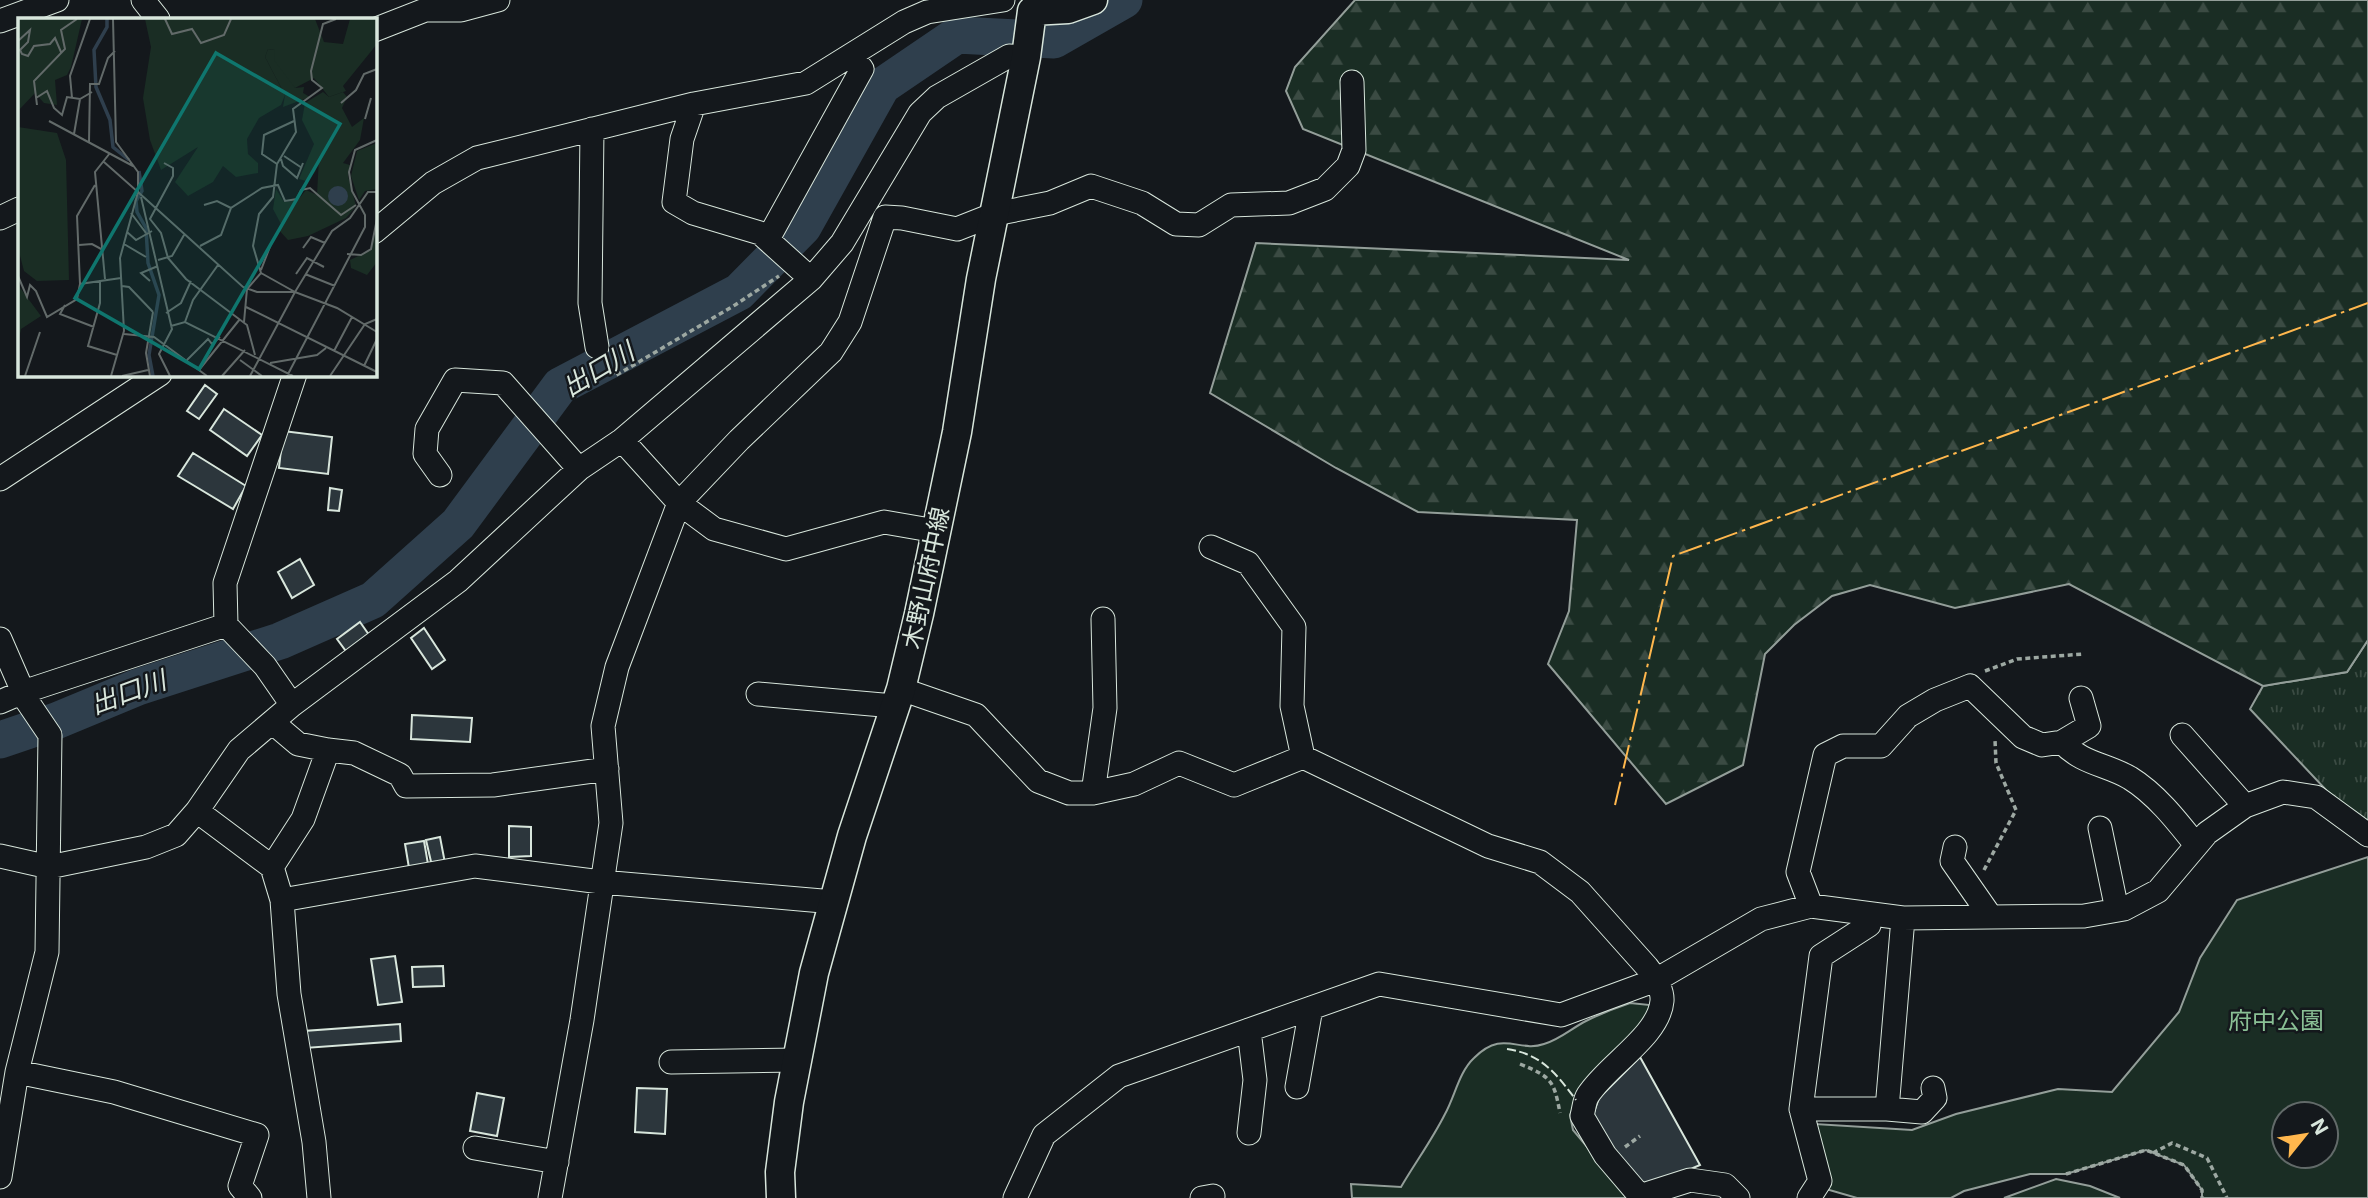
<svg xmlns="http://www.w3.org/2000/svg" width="2368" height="1198" viewBox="0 0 2368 1198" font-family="Inter,'Noto Sans JP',sans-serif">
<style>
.grass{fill:url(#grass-tufts);stroke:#939e99;stroke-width:2}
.forest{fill:url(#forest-firs);stroke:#939e99;stroke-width:2}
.park{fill:#1a2d24;stroke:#939e99;stroke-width:2;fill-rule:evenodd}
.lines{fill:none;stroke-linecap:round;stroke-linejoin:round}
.river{stroke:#2f3f4d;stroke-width:37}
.building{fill:#2c363c;stroke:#d8e6dc;stroke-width:2}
.minor-casing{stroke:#d8e6dc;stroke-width:25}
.major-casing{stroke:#d8e6dc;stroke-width:31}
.path{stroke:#9da8a2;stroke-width:3.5;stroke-dasharray:5 3.5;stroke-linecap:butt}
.minor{stroke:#14181c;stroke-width:23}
.major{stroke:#14181c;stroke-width:28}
.fence{stroke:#d8e6dc;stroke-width:2;stroke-dasharray:9 3.5;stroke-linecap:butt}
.power{stroke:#ffb74d;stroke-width:2;stroke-dasharray:24 5 3.5 5;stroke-linecap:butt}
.labels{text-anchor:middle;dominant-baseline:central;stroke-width:5;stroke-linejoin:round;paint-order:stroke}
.street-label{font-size:24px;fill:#d8e6dc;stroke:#14181c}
.park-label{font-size:24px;fill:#8ac095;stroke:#14181c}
.water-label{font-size:26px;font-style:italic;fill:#d8e6dc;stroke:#14181c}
.inset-river{fill:none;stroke:#2f3f4d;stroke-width:3.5}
.inset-road{fill:none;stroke:#626a69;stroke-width:2}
.view{fill:#0f766e;fill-opacity:0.15;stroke:#0f766e;stroke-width:3.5}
.inset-edge{fill:none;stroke:#d8e6dc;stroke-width:3.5}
</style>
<defs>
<pattern id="grass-tufts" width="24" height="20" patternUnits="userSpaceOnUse" patternTransform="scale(1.75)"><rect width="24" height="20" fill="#1a2d24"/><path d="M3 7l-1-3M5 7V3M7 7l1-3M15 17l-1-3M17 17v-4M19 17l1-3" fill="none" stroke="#3b4b43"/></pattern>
<pattern id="forest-firs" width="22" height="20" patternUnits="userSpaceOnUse" patternTransform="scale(1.75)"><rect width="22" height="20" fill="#1a2d24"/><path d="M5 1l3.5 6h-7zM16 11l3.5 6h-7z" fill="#3b4b43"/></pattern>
</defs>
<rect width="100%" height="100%" fill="#14181c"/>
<path class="grass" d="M 2368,640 L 2368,823 L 2327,791 L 2250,709 L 2263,686 L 2347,672 Z"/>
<path class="forest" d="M 1355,0 L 2368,0 L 2368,640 L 2347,672 L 2263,686 L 2069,584 L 1955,608 L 1870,585 L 1832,596 L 1794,625 L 1765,654 L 1743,765 L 1666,804 L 1548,664 L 1569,611 L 1577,520 L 1418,512 L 1336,468 L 1210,393 L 1256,243 L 1629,260 L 1303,129 L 1286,91 L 1295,67 Z"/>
<path class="park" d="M 2368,857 L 2368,1198 L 2202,1198 L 2202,1190 L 2184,1165 L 2146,1150 L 2066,1174 L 2030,1174 L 1964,1191 L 1951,1198 L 1857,1198 L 1812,1185 L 1799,1123 L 1912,1130 L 1956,1114 L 2058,1089 L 2112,1092 L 2179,1012 L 2200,958 L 2237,900 ZM 2284,1114 L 2326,1114 L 2326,1156 L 2284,1156 Z
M 1630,1003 L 1650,1005 L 1644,1022 L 1576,1100 L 1570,1115 L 1573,1130 L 1630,1198 L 1352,1198 L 1351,1184 L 1401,1187 C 1415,1163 1432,1140 1445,1114 C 1455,1096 1459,1072 1474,1058 C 1503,1029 1518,1053 1544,1044 C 1559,1040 1572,1028 1586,1021 C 1600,1014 1615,1008 1630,1003 Z
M 2056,1179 L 2090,1186 L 2120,1198 L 2004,1198 Z"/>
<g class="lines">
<path class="river" d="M 0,740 L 56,721 L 138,687 L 280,641 L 373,600 L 458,524 L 560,386 L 739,292 L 803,227 L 882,86 L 957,35 L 1054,40 L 1124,0"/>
</g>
<path class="building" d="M 205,385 L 217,394 L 199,419 L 187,411 Z
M 224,409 L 262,435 L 247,456 L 210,430 Z
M 283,431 L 332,437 L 328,474 L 279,468 Z
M 193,453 L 246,486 L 233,509 L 178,476 Z
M 330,488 L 342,490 L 339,511 L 328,510 Z
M 300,559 L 314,585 L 292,598 L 278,572 Z
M 360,622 L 374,642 L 351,658 L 337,639 Z
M 424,628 L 445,660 L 432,669 L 411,638 Z
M 412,715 L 472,718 L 470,742 L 411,739 Z
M 509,826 L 531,827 L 531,856 L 509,857 Z
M 440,837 L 445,863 L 432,866 L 426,840 Z
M 424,841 L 429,870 L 410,874 L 405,844 Z
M 395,956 L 402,1002 L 378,1005 L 371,959 Z
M 443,966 L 444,986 L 413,987 L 412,967 Z
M 400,1024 L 401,1041 L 305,1048 L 304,1031 Z
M 1640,1057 L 1700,1165 L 1642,1190 L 1592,1118 L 1599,1098 Z
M 637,1088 L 667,1089 L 665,1134 L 635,1132 Z
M 477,1093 L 504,1098 L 497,1136 L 470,1131 Z"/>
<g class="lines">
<g class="minor-casing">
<path id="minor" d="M 143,0 L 158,19
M 0,21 L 57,0
M 374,30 L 425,10 L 461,10 L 498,0
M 694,104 L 682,139 L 674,202 L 693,213 L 760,233 L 811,279
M 592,129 L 590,303 L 597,347
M 0,218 L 19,209
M 374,232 L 433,183 L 477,158 L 694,104 L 806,83 L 904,22 L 927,12 L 1003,0
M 768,239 L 862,69 L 851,55
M 622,440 L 679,503 L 714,529 L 786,549 L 884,522 L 936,531
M 440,475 L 425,454 L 427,429 L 455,380 L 503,383 L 579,469
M 0,479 L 160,374
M 1211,547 L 1248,563 L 1294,627 L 1292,706 L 1303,757
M 0,639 L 27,701 L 50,735 L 47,952 L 17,1072 L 0,1177
M 901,689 L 976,715 L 1038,781 L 1069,793 L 1093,793 L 1134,784 L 1179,763 L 1234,785 L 1303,757 L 1488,846 L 1540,862 L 1580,892 L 1647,967 C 1654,976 1663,989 1662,1001 C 1659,1036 1607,1065 1588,1095 C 1584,1101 1584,1109 1582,1116 L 1605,1155 L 1640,1196 L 1690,1180 L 1725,1185 L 1738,1198
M 758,694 L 894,706
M 0,702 L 23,692 L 226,625
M 292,705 L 265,666 L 226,625 L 225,583 L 295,374
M 272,722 L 298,744 L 328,750 L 354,753 L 400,775 L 406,786 L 493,785 L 607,769
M 2182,735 L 2245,806
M 2062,742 L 2089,726 L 2081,698
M 1093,793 L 1105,708 L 1103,619
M 197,811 L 272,867 L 282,900 L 289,994 L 314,1142 L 319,1198
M 2100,828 L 2117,910
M 1955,847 L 1952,861 L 1991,917
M 0,856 L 49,867 L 146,847 L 176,835 L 197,811 L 239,750 L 292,705 L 458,581 L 579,469 L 622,440 L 811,279 L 842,243 L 920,113 L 937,97 L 1009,56 L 1026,57
M 272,867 L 303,819 L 328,750
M 282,900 L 475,866 L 601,882 L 834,902
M 1811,906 L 1798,872 L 1825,755 L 1843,746 L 1881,746 L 1908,716 L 1935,700 L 1970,686 L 2023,737 L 2042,745 L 2062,742 C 2082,764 2106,764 2130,778 C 2156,794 2177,821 2196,845
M 1868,914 L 1869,925 L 1821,956 L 1801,1109 L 1887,1109 L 1922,1112 L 1935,1098 L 1933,1088
M 671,1062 L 798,1060
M 17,1072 L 114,1092 L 257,1135 L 240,1186 L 250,1198
M 1297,1087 L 1311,1008
M 1801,1109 L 1820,1181 L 1809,1198
M 1887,1109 L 1903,918
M 1249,1133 L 1255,1080 L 1249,1030
M 475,1148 L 557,1162
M 550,1198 L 582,1020 L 611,823 L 603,726 L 617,667 L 679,503 L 739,440 L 831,352 L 850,322 L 885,217 L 902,218 L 957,229 L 995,214 L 1050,203 L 1091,186 L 1142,203 L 1176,224 L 1199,225 L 1231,205 L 1289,203 L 1325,189 L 1348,166 L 1354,150 L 1352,82
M 1015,1198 L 1044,1135 L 1119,1076 L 1379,984 L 1561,1015 L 1656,980 L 1761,919 L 1811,906 L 1903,918 L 2084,916 L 2124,909 L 2158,891 L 2207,833 L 2245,806 L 2283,792 L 2316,797 L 2368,835
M 1202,1198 L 1213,1196"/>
</g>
<g class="major-casing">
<path id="major" d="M 781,1198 L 780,1172 L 789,1102 L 814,973 L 852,836 L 901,689 L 919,614 L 957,432 L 981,279 L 1026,57 L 1032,11 L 1068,9 L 1093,0"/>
</g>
<path class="path" d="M 607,363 L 615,376 L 735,305 L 779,276
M 1985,671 L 2017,659 L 2084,654
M 1984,870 L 2016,810 L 1996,763 L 1995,740
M 1520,1064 C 1552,1077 1554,1081 1560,1113
M 1625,1147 L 1640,1136
M 2153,1153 L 2172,1143 L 2207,1158 L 2227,1198
M 2066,1174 L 2146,1150 L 2184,1165 L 2202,1190 L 2202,1198"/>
<use href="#minor" class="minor"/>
<use href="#major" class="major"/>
<path class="fence" d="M 1507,1049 C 1541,1054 1556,1073 1576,1100"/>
<path class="power" d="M 1615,805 L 1673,556 L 2368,303"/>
</g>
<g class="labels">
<g class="street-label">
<text transform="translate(926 578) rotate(-78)">木野山府中線</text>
</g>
<g class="park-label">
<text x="2276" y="1020">府中公園</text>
</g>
<g class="water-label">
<text transform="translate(598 369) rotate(-31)">出口川</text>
<text transform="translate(128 692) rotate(-20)">出口川</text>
</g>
</g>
<g transform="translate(18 18)">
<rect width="359" height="359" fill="#14181c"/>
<path d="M 250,31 L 258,32 L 277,70 L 286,69 L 285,75 L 292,79 L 265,89 L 267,77 L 247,39 Z" fill="#1a2d24"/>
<path d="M 0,1 L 64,1 L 53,49 L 49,57 L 37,62 L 39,87 L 26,85 L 17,75 L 0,93 ZM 127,1 L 297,1 L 306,24 L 325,26 L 332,1 L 359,1 L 359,26 L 325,68 L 328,73 L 311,79 L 296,60 L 277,70 L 256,42 L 257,32 L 250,31 L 247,39 L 267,77 L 263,87 L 241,100 L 229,121 L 230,136 L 240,145 L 240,155 L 218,159 L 205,148 L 195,164 L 170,178 L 157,164 L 180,129 L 143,152 L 132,122 L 125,80 L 133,29 ZM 0,109 L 39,115 L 48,142 L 51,262 L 19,263 L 6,253 L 0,230 ZM 0,267 L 23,298 L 3,311 L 0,326 Z" fill="#1a2d24"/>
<path d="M 359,207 L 359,244 L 349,257 L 333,250 L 332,242 L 353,232 Z" fill="#1a2d24"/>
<path d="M 305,74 L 311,79 L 325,74 L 329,79 L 324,90 L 334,109 L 346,100 L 342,122 L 325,145 L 332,147 L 330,158 L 338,188 L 328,200 L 290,218 L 270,222 L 260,211 L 263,206 L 255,191 L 258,171 L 266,184 L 280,182 L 288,172 L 299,177 L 301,139 L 297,154 L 288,163 L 281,161 L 296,126 L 284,102 L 287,85 ZM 359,125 L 359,171 L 347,173 L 341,182 L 333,158 L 339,133 Z" fill="#1a2d24"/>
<path d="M310 178a10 10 0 1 1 20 0a10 10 0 1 1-20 0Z" fill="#2f3f4d"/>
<path class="inset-river" d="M 89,1 L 89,9 L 76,32 L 78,69 L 92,102 L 95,129 L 111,142M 121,153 L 124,173 L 118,183 L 119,194 L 128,210 L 130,245 L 141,277 L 131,337 L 135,358"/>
<path class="inset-road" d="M 95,1 L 98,124 L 120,154 L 120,174 L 225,269 L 239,274 L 277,274 L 319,290 L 359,314M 147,1 L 154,16 L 174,11 L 183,25 L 206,17 L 213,1M 0,23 L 12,12 L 10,24 L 2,32 L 4,36 L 10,38 L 16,28 L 32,26 L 37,20 L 43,34M 18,80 L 29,73 L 36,90 L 44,97 L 49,79 L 62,81 L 74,74M 54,80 L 52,58 L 72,1M 323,85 L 338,72 L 346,56 L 359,51M 19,87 L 16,63 L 47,31 L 43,12 L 59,1M 347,101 L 353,80M 31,103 L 115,148M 56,116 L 62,81M 71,124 L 72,66 L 81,66 L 90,40 L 97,33M 266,138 L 284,150M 263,141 L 265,148 L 279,160 L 285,145M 86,144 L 120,174 L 102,240 L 106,313 L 93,358M 146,145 L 155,150 L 155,158 L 132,201 L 143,215 L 150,240 L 168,261 L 229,307 L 237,337M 259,146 L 244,136 L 246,117 L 276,103M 123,179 L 154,311 L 141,336 L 152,358M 186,187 L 199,183 L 213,190M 113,195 L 128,215M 109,214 L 118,222 L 134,213M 106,226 L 128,239M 61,227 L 74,226 L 85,232M 182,228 L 203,217 L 213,190 L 244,170 L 260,167 L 267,183 L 279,181 L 283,172 L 292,170 L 323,197 L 338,187M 285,230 L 293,219 L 307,225M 329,236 L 343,237 L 353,231 L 359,201M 140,242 L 154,238 L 166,217M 243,252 L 253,226M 243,255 L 277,274 L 314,213 L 332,200 L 350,174 L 359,174M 278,256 L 289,240 L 306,249M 287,256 L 317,268M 0,258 L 9,279 L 12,267 L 18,273 L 29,299 L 59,281 L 62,266 L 103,260M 87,261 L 77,154 L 92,135M 82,262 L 82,285 L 70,328 L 99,337M 132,263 L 123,255 L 140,248M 62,266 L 59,198 L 77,167M 104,268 L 111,269 L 135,294M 47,287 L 42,296 L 76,309M 228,289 L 359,354M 148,295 L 163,285 L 173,263M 167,304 L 175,282 L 200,247M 226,304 L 229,271 L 243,255 L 235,228 L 241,196 L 255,179 L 259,146 L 278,114 L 275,91 L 304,70 L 294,62 L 293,53 L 305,6 L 318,1M 153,308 L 167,304 L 275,358M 106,316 L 136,319 L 189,358M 316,333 L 334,299M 169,342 L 190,321 L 194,326 L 202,319M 222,342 L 244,358M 252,345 L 299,337 L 308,330M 346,348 L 359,321M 181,352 L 222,301M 7,358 L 22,314M 104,358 L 130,352M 132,358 L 128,335 L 135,294M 204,358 L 227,332M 232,358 L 277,274M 269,358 L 347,209 L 347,197 L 334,173 L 331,154 L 337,132 L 359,122M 312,358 L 347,306 L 359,301"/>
<path class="view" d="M 198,35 L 322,106 L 181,351 L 57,280 Z"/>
<rect width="359" height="359" class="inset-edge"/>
</g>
<g transform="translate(2305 1135) rotate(60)"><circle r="33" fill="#14181c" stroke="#626a69" stroke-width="2"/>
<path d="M0-5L12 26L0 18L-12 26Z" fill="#ffb74d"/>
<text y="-10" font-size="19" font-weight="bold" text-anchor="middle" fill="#d8e6dc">N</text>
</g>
</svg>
